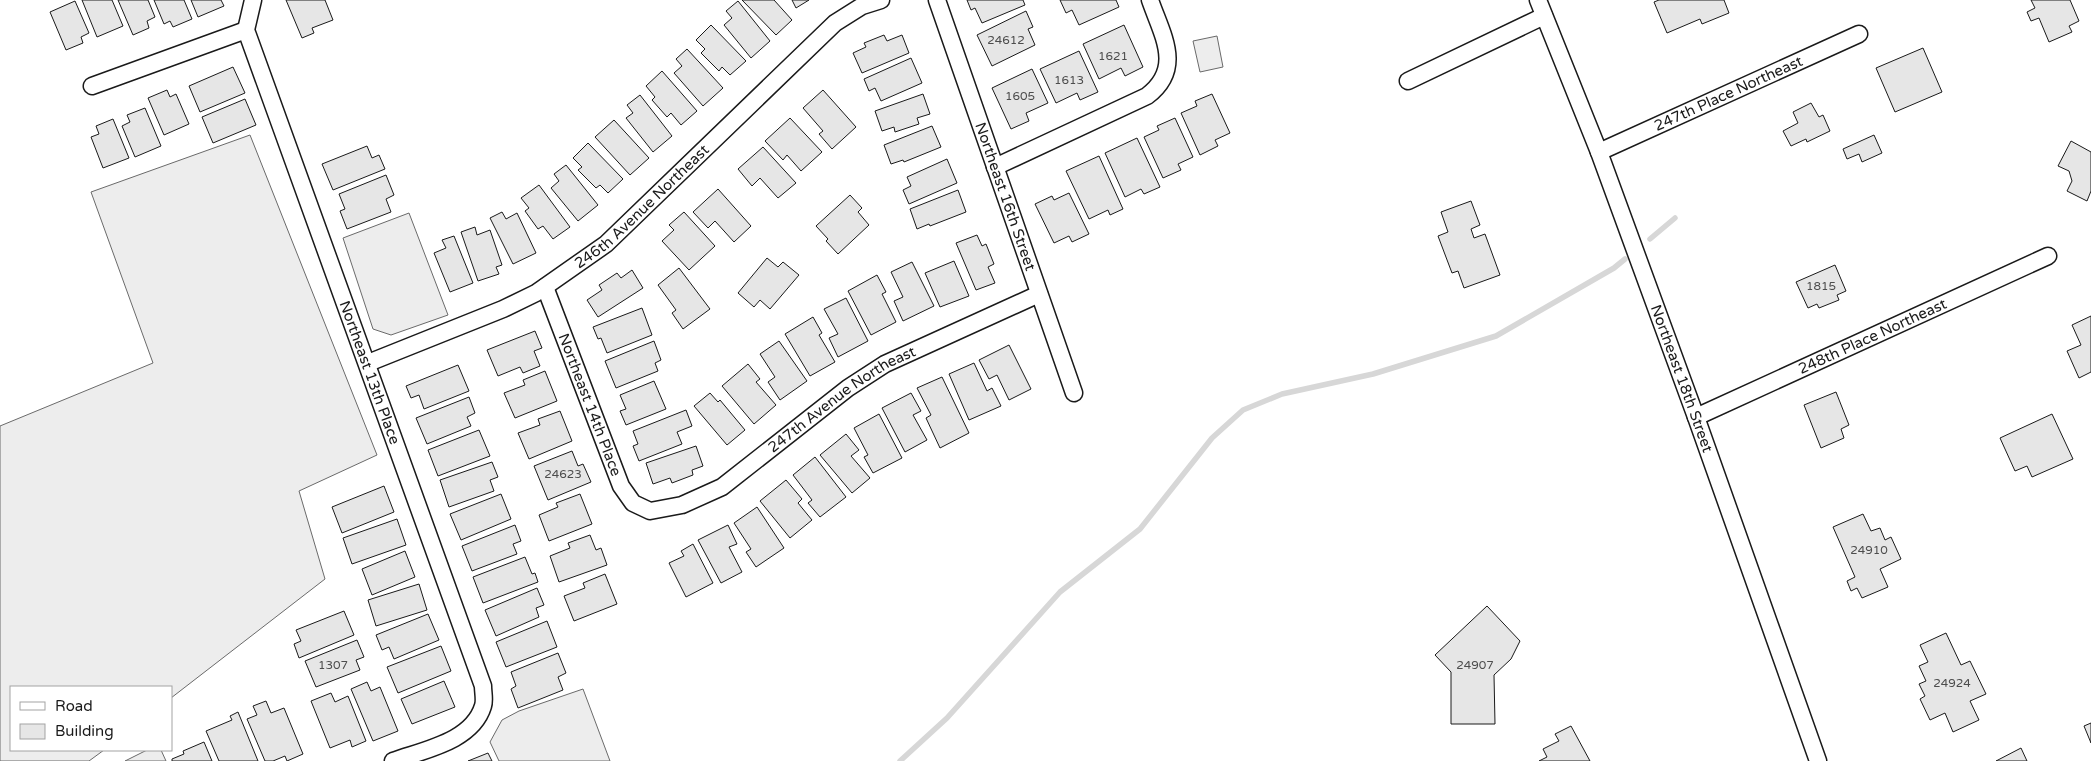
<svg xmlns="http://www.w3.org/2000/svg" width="2091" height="761" viewBox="0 0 2091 761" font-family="'Varela Round',sans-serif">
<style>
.built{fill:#ededed;stroke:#6a6a6a}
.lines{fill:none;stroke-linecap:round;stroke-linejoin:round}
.stream{stroke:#d7d7d7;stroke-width:5.5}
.building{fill:#e6e6e6;stroke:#1a1a1a}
.street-casing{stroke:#1a1a1a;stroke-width:19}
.street{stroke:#fff;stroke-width:16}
.labels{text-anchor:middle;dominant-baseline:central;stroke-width:4;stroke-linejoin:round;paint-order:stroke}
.number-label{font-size:12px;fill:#4d4d4d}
.street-label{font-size:15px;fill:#1a1a1a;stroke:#fff}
</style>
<rect width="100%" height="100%" fill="#fff"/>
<path class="built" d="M 1217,36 L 1223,67 L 1200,72 L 1193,41 Z
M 250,135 L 377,455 L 299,491 L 325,579 L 171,698 L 171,687 L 11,687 L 11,750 L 104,750 L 89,761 L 0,761 L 0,426 L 153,363 L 91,192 Z
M 409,213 L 448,315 L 391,335 L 373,329 L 343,238 Z
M 583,689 L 610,761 L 499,761 L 490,742 L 502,720 L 519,711 Z
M 147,750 L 161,750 L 166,761 L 125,761 Z"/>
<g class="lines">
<path class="stream" d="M 1650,239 L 1675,218
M 900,761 L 947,718 L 1060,592 L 1140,529 L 1212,438 L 1243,410 L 1282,394 L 1373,374 L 1496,336 L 1614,268 L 1625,259"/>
</g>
<path class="building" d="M 82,0 L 112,0 L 123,26 L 97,37 Z
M 118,0 L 148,0 L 155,17 L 147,21 L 149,28 L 133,35 Z
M 154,0 L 184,0 L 192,19 L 173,27 L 170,21 L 164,24 Z
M 191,0 L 221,0 L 224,6 L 198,17 Z
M 286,0 L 325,0 L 333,20 L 312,28 L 314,33 L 302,38 Z
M 742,0 L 774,0 L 792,20 L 776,35 Z
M 792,0 L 809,0 L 796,8 Z
M 967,0 L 1023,0 L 1025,5 L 982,23 L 975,8 L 971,10 Z
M 1060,0 L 1116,0 L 1119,7 L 1079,25 L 1072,10 L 1066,13 Z
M 1659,0 L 1724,0 L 1729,13 L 1702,24 L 1700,19 L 1667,33 L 1654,2 Z
M 2031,0 L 2070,0 L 2079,21 L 2069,26 L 2072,32 L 2049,42 L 2039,18 L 2031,21 L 2027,12 L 2035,8 Z
M 75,1 L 89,33 L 81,37 L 83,43 L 66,50 L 50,12 Z
M 738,1 L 770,41 L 751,58 L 724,25 L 732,18 L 726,11 Z
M 1026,11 L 1033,27 L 1028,29 L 1035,45 L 992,66 L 977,35 Z
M 711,25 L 746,61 L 730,75 L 722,67 L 719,71 L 701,53 L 705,49 L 696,40 Z
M 1124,25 L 1143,67 L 1125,76 L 1121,68 L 1099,79 L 1083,44 Z
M 884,35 L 887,41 L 902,35 L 909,53 L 862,73 L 853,53 L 866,47 L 864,43 Z
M 1923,48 L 1942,92 L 1895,112 L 1876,68 Z
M 687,49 L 723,88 L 703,106 L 674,73 L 682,66 L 676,59 Z
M 1079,51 L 1098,92 L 1080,100 L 1077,93 L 1056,103 L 1040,69 Z
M 911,58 L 922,83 L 881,101 L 875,88 L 869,91 L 864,79 Z
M 233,67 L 245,93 L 200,112 L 189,86 Z
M 1032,69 L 1048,103 L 1026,113 L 1029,121 L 1011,129 L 992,88 Z
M 662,71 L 697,111 L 681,125 L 671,113 L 667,117 L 652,100 L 655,97 L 646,86 Z
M 167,90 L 170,97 L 176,94 L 189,124 L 164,135 L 148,98 Z
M 823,90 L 856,127 L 832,149 L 819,134 L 823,131 L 803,108 Z
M 923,94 L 930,114 L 917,118 L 919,124 L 895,132 L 894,127 L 882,131 L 875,111 Z
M 1212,94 L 1230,133 L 1215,140 L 1218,146 L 1200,155 L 1181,113 L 1197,106 L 1195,101 Z
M 640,95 L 672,136 L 653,152 L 626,118 L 633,113 L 627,105 Z
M 245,99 L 256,125 L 213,143 L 202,117 Z
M 1811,103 L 1819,117 L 1823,115 L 1830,131 L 1807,142 L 1806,139 L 1791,146 L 1783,131 L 1798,123 L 1793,112 Z
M 145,108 L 161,146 L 135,157 L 122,126 L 130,122 L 127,115 Z
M 790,118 L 822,152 L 801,171 L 787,155 L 783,160 L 765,141 Z
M 1175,118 L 1193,157 L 1178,164 L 1181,170 L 1163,178 L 1144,137 L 1159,130 L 1157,126 Z
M 113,119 L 129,158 L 103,168 L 91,137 L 99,134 L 96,126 Z
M 614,120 L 649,158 L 630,175 L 595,137 Z
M 932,126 L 941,147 L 904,162 L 903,160 L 891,164 L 884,145 Z
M 1874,135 L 1882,153 L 1862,162 L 1859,154 L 1847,159 L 1843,149 Z
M 1137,138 L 1160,187 L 1144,194 L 1141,189 L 1125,197 L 1105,153 Z
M 2071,141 L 2091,152 L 2091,191 L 2087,201 L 2067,191 L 2072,181 L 2069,171 L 2058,166 Z
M 588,143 L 623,179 L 608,193 L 600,185 L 596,188 L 578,170 L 582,167 L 573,158 Z
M 367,146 L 372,158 L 379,155 L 385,169 L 333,190 L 322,164 Z
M 763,147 L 796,183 L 778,198 L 760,178 L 752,186 L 738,169 Z
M 1099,156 L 1123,209 L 1110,215 L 1108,210 L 1089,219 L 1066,171 Z
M 947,159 L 957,183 L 909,204 L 903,190 L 911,186 L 907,177 Z
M 566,165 L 598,205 L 578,221 L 551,188 L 559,181 L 554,174 Z
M 386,175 L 394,195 L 386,199 L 391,212 L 347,229 L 340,211 L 345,209 L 339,194 Z
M 539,185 L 570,227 L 553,239 L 543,226 L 538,229 L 525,211 L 529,208 L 521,198 Z
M 718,189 L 751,226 L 734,242 L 715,221 L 708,228 L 693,212 Z
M 958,190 L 966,212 L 930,226 L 929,224 L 917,229 L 910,209 Z
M 1069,193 L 1089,234 L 1072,242 L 1069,236 L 1054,243 L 1035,204 L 1052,196 L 1054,200 Z
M 850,195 L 862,208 L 858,212 L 869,225 L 838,254 L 826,241 L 828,239 L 816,226 Z
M 1471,201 L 1480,225 L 1471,229 L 1474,238 L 1485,234 L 1500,275 L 1464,288 L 1458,271 L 1452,273 L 1438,236 L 1448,232 L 1441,212 Z
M 502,212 L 506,219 L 517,213 L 536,253 L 513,264 L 490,218 Z
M 684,212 L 715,246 L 689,270 L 662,241 L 674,230 L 669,225 Z
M 475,227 L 477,235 L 490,230 L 502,265 L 496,267 L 499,274 L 478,281 L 461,232 Z
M 977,235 L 982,246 L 986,244 L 994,264 L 988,267 L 995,283 L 976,290 L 956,243 Z
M 454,236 L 473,283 L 450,292 L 434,253 L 446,248 L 442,240 Z
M 767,258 L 778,267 L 783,262 L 799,275 L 770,309 L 760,300 L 754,307 L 738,293 Z
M 954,261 L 969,296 L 940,307 L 925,273 Z
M 912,262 L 934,306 L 903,321 L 894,301 L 903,297 L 891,272 Z
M 1835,265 L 1846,291 L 1837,295 L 1839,300 L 1819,308 L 1817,304 L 1808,308 L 1796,282 Z
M 679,268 L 710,309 L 683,329 L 672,313 L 676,310 L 658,285 Z
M 632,270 L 643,288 L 598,317 L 587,300 L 602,290 L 599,285 L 617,273 L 621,278 Z
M 877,275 L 886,292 L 882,294 L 896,322 L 871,335 L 848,291 Z
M 846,298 L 868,341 L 838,357 L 829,338 L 838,334 L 824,309 Z
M 642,308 L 652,335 L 607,353 L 601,338 L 598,339 L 593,327 Z
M 2091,316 L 2091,372 L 2079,378 L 2067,351 L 2081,345 L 2072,325 Z
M 813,317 L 822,333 L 819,335 L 835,362 L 810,376 L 785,334 Z
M 535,331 L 542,348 L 534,351 L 540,366 L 523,373 L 520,367 L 498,376 L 487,350 Z
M 654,341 L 661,360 L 655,363 L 658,371 L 616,388 L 605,361 Z
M 779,341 L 807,381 L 780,400 L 768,382 L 775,377 L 760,354 Z
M 1009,345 L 1031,389 L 1009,400 L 997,375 L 989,379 L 979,360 Z
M 974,363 L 987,391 L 992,388 L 1001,406 L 969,420 L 949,374 Z
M 748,364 L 760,379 L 756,382 L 776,405 L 754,424 L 722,386 Z
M 458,365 L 469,391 L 424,409 L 419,395 L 411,398 L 406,386 Z
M 545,371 L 557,401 L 515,418 L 504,393 L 525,385 L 523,380 Z
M 942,377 L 969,433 L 940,448 L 926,418 L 931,415 L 917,388 Z
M 654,381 L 666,409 L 626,425 L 620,411 L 626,409 L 620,395 Z
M 1836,392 L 1849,425 L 1841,429 L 1844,438 L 1821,448 L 1804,405 Z
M 710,393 L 718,402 L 720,400 L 745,430 L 727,445 L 694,406 Z
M 911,393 L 921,411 L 913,415 L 927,440 L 905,452 L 882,408 Z
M 469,397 L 475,413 L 467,417 L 471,426 L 427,444 L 416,418 Z
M 686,410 L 692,426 L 677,432 L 682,444 L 639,461 L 633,446 L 638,444 L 633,431 Z
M 560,411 L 572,441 L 529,459 L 518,433 L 540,425 L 538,419 Z
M 879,414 L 902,458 L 873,473 L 864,457 L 868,455 L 854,428 Z
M 2052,414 L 2073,459 L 2032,477 L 2027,466 L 2015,471 L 2000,438 Z
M 479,430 L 490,456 L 438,476 L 428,450 Z
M 846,434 L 859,450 L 851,456 L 870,478 L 852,493 L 820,455 Z
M 696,446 L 703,466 L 692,470 L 693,475 L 672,483 L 670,478 L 653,484 L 646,463 Z
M 572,451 L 578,466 L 583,464 L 591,482 L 548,500 L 534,466 Z
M 815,457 L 846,497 L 820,517 L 808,503 L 812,500 L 793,475 Z
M 492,462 L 498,477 L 490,480 L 494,491 L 449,507 L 440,480 Z
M 786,480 L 802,499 L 798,503 L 812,520 L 790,538 L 760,501 Z
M 384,486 L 394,512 L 342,533 L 332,507 Z
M 501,494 L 511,519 L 461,540 L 450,514 Z
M 580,494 L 592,524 L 549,541 L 539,515 L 558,507 L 556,503 Z
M 757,507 L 784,548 L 756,567 L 746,552 L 751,549 L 734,523 Z
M 1863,514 L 1871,531 L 1880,528 L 1885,540 L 1891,537 L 1901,559 L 1880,569 L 1888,587 L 1862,598 L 1857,588 L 1851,591 L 1847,581 L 1855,577 L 1833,527 Z
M 397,519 L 406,545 L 352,564 L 343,538 Z
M 515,525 L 521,541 L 513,544 L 517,554 L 472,571 L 462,546 Z
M 728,525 L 737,544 L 729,547 L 742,572 L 721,583 L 698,540 Z
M 590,535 L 596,550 L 601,548 L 607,565 L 559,582 L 550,556 L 570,548 L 568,543 Z
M 693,544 L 713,583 L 686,597 L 669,563 L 684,556 L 681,551 Z
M 405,551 L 415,577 L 372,595 L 362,569 Z
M 525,557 L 532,574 L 535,573 L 538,582 L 483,603 L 473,577 Z
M 605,574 L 617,604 L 574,621 L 564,596 L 585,588 L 583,583 Z
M 419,584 L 427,610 L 376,626 L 368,600 Z
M 537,588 L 544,605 L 536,608 L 539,617 L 496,636 L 485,610 Z
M 1487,606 L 1520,641 L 1511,659 L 1494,675 L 1495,724 L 1451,724 L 1451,672 L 1435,655 Z
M 344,611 L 354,635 L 299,658 L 294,644 L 301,641 L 296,630 Z
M 428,614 L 439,640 L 394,659 L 389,647 L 382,650 L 376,635 Z
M 547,621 L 557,647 L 506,667 L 496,642 Z
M 1946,633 L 1961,665 L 1970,661 L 1986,694 L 1970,701 L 1979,720 L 1953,732 L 1945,713 L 1930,720 L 1920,699 L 1925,696 L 1919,684 L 1926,681 L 1919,666 L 1928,662 L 1920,645 Z
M 357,640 L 364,657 L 356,660 L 360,670 L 316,687 L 305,661 Z
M 441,646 L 451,671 L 398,693 L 387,667 Z
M 558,653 L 566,673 L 558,677 L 563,690 L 518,708 L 511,689 L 516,686 L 511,672 Z
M 444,681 L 455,707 L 412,724 L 401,699 Z
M 367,682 L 371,691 L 380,687 L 398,731 L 373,741 L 351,689 Z
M 331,693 L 335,702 L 348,696 L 366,741 L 352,747 L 350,740 L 330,748 L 311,701 Z
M 266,701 L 271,713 L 284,708 L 303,754 L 287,761 L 285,756 L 273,761 L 265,761 L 247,719 L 257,715 L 253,706 Z
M 238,712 L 258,761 L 219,761 L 206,731 L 232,720 L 230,716 Z
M 2091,723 L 2091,743 L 2084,726 Z
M 1571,726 L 1590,761 L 1539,761 L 1547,757 L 1543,749 L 1559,741 L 1555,734 Z
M 204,742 L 212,761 L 172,761 L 172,759 L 184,754 L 183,751 Z
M 2021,748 L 2027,761 L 1996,761 Z
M 488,753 L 492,761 L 468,761 Z"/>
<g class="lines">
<g class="street-casing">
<g id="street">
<path id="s1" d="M 253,0 L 246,30 L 483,686 C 483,693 485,700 483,706 C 472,742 423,750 393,761"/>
<path id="s2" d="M 937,0 L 1074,393"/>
<path id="s3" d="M 1538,0 L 1599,152 L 1696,417 L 1818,761"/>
<path d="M 1408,81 L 1544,16"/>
<path d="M 92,86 L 246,30"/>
<path id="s4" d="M 1599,152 L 1859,34"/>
<path d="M 995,167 L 1147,96 C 1184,68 1162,35 1150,0"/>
<path id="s5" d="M 545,287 L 621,486 L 633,503 L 650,511 L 682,505 L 722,487 L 848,388 L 885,364 L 1039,294"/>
<path id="s6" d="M 368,363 L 503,309 L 536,293 L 606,244 L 835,23 L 862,6 L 881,0"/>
<path id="s7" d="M 1696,417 L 2048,256"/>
</g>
</g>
<use href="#street" class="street"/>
</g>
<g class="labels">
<g class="number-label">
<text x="1006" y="40">24612</text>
<text x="1113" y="56">1621</text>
<text x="1069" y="80">1613</text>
<text x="1020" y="96">1605</text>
<text x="1821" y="286">1815</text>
<text x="563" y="474">24623</text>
<text x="1869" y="550">24910</text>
<text x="333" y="665">1307</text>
<text x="1475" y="665">24907</text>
<text x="1952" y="683">24924</text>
</g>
<g class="street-label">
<text stroke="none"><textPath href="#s4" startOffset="142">247th Place Northeast</textPath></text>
<text stroke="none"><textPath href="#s2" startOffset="208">Northeast 16th Street</textPath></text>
<text stroke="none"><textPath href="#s6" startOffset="319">246th Avenue Northeast</textPath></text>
<text stroke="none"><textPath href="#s7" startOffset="194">248th Place Northeast</textPath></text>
<text stroke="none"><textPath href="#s1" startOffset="395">Northeast 13th Place</textPath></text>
<text stroke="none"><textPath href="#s3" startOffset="405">Northeast 18th Street</textPath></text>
<text stroke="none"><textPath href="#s5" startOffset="478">247th Avenue Northeast</textPath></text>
<text stroke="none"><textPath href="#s5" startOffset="126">Northeast 14th Place</textPath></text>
</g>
</g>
<rect x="10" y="686" width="162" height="65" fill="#ffffff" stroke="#a3a3a3"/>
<rect x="20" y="702" width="25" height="8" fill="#ffffff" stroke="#a3a3a3"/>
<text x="55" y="711" font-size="15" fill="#1a1a1a">Road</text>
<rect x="20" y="724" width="25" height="15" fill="#e6e6e6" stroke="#a3a3a3"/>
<text x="55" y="736" font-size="15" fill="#1a1a1a">Building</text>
</svg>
